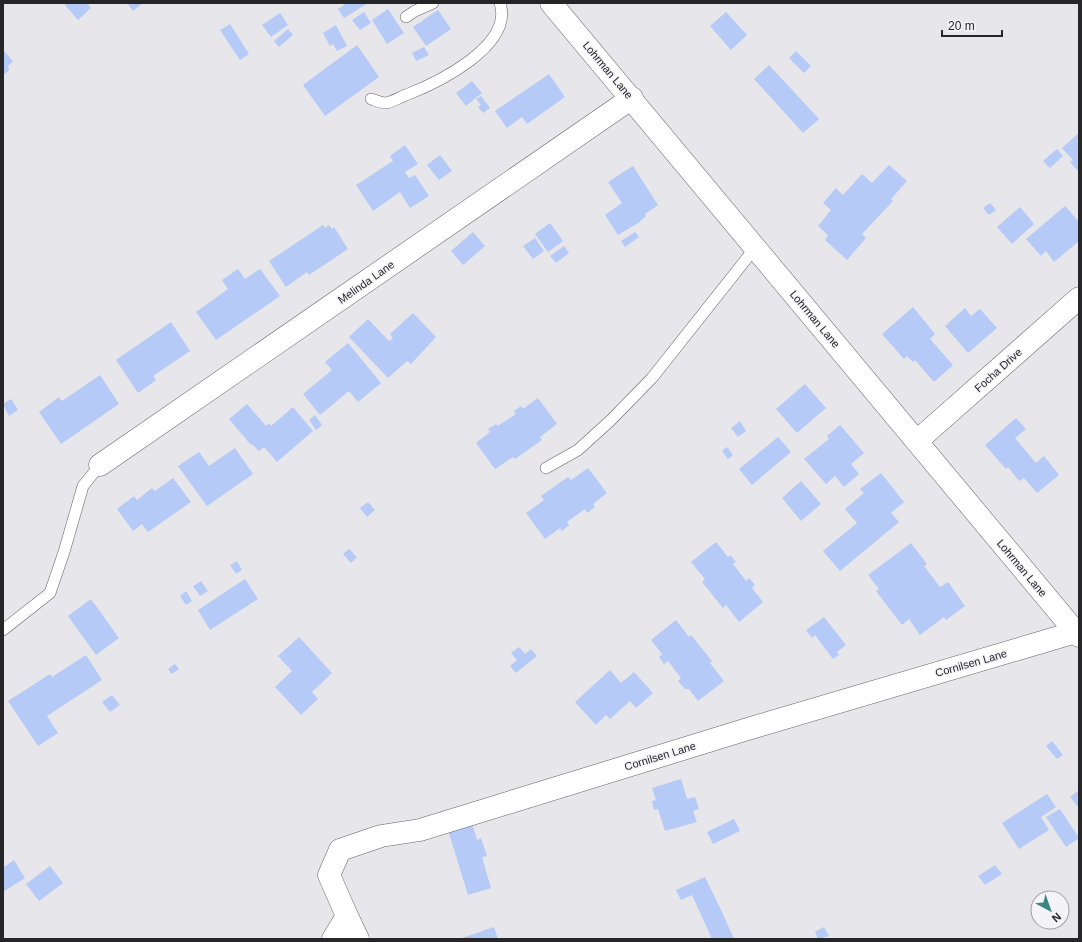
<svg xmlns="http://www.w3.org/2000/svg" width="1082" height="942" viewBox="0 0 1082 942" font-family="Arial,sans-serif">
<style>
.building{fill:#b5caf6}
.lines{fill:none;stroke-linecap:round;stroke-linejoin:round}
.lane-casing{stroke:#626266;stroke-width:12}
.street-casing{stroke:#626266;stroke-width:23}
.lane{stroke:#fff;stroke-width:11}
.street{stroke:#fff;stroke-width:22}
.labels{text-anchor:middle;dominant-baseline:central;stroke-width:3;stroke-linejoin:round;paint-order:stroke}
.street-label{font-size:11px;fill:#262628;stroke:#f3f3f8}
</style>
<rect width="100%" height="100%" fill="#e6e6eb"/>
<path class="building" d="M 67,3 L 87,3 L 91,8 L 78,20 L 65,5 Z
M 127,3 L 143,3 L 133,11 Z
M 347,3 L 368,3 L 344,18 L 338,9 Z
M 388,9 L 404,33 L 387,44 L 372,20 Z
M 438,10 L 451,29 L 426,46 L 413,27 Z
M 364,12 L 371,23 L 360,30 L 352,20 Z
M 726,12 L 747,35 L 731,50 L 710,26 Z
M 280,13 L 288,25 L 271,37 L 262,25 Z
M 230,24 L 249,54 L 240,60 L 220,30 Z
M 336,25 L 347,46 L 337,51 L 333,44 L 330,46 L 323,33 Z
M 288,29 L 293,35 L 279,47 L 274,41 Z
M 357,45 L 379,77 L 325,116 L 303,85 Z
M 424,47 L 429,55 L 416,61 L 412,53 Z
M 3,50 L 13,61 L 8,66 L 9,70 L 3,75 Z
M 796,51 L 811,66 L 804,73 L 789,58 Z
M 769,65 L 819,119 L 803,133 L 754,79 Z
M 549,74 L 565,97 L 527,124 L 522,117 L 507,128 L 495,111 Z
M 472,81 L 482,93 L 466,106 L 456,93 Z
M 481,96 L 490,108 L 483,113 L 478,107 L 481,105 L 476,99 Z
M 1079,133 L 1079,170 L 1078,171 L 1070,162 L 1073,160 L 1062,148 Z
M 405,145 L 418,164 L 405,172 L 409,178 L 415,175 L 429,196 L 410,208 L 400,192 L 373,211 L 356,185 L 393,161 L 390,156 Z
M 1057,149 L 1063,156 L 1050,168 L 1043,161 Z
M 440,155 L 452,171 L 439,180 L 427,165 Z
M 889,165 L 907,181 L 891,199 L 893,201 L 862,234 L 866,238 L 847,260 L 825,240 L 828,235 L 818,226 L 831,210 L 823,203 L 836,188 L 843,195 L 862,174 L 872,183 Z
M 633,166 L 658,205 L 645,214 L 646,216 L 638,223 L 618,235 L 605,215 L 622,203 L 608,182 Z
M 990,203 L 996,210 L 989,215 L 983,208 Z
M 1065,206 L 1079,222 L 1079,241 L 1054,262 L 1046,251 L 1041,256 L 1026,239 Z
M 1020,207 L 1034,224 L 1012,244 L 997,227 Z
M 550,223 L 563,241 L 548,252 L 535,234 Z
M 323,225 L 325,228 L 329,225 L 332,229 L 334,227 L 348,249 L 309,275 L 307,272 L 286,287 L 269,261 Z
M 473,232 L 485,246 L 463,265 L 451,251 Z
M 635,232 L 639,237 L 625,247 L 621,241 Z
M 535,238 L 544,251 L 533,259 L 523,246 Z
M 564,246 L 569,253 L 556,263 L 550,256 Z
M 238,269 L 245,279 L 260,269 L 280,296 L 216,340 L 196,312 L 228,289 L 222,280 Z
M 913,307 L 935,334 L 930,339 L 953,365 L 934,382 L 915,360 L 913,362 L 907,356 L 904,359 L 882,334 Z
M 965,308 L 971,316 L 980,309 L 997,328 L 968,353 L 945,326 Z
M 413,313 L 436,337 L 411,364 L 407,361 L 388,378 L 349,337 L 368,319 L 389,341 L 393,338 L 390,334 Z
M 171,322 L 190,351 L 153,376 L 156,380 L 138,393 L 116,360 Z
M 348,343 L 381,383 L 358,402 L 349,391 L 320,415 L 303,394 L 332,370 L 325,362 Z
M 100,375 L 119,404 L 61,444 L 39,412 L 59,397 L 62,401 Z
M 805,384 L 826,408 L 797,433 L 776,409 Z
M 538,398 L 557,424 L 540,437 L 542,440 L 515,459 L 513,457 L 495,469 L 476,443 L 490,432 L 488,429 L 496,424 L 498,426 L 516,414 L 514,411 L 521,406 L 523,409 Z
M 11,399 L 18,410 L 9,416 L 3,404 Z
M 247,404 L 266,426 L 269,423 L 271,426 L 293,407 L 313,431 L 277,462 L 264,447 L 259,451 L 252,444 L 251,445 L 229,419 Z
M 315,415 L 322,425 L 316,430 L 309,420 Z
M 1016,418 L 1026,429 L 1015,438 L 1036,463 L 1044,456 L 1059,475 L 1037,493 L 1024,478 L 1019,481 L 1008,467 L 1006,469 L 985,445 Z
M 740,421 L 746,431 L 738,437 L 731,428 Z
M 840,425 L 864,453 L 851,464 L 859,474 L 844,487 L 835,476 L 826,484 L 804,459 L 829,439 L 827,436 Z
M 778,437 L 791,452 L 752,485 L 739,469 Z
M 727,447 L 733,455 L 728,459 L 722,451 Z
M 235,448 L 253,474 L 207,506 L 178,466 L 199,452 L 209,466 Z
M 588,468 L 607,493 L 593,504 L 595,507 L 587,513 L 585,509 L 567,522 L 569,525 L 562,531 L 560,528 L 545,539 L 526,513 L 544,500 L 541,496 L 568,477 L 571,480 Z
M 881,473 L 904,502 L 891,513 L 899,522 L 840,571 L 823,551 L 857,523 L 845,509 L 864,493 L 860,489 Z
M 173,478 L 191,502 L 148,532 L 142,524 L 133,531 L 117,509 L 134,496 L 137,500 L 152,488 L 155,491 Z
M 801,481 L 821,504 L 801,521 L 782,498 Z
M 368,502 L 375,510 L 367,517 L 360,508 Z
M 716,542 L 728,557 L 730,555 L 736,562 L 733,564 L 746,581 L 749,578 L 755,585 L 752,588 L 763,602 L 739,622 L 726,605 L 723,608 L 702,582 L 705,579 L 691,562 Z
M 911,543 L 927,564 L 924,566 L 940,587 L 948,582 L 965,606 L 946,620 L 944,617 L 920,635 L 909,619 L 902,625 L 876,591 L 879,589 L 868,575 Z
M 349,549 L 357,557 L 351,563 L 343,554 Z
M 237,561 L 242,570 L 236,574 L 230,565 Z
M 245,579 L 258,599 L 210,630 L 198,610 Z
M 201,581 L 208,591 L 200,596 L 193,586 Z
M 186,591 L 192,601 L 186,605 L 180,596 Z
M 91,599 L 119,638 L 96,655 L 68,616 Z
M 824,617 L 846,645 L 837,652 L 839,655 L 833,659 L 815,635 L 812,638 L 806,630 Z
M 676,620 L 689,637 L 691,635 L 712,661 L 710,663 L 724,681 L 698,701 L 689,689 L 685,689 L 678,681 L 681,678 L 668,661 L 664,664 L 659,657 L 662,654 L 651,640 Z
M 299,637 L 332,673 L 312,692 L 318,699 L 301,715 L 275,687 L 292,671 L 278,656 Z
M 519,647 L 525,654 L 531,649 L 537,656 L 516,673 L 510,666 L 517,660 L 511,653 Z
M 86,655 L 102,680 L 47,716 L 58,733 L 38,746 L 8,701 L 50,674 L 52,677 Z
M 175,664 L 179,669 L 172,674 L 168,669 Z
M 610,670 L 621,683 L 634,672 L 653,693 L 636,708 L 630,701 L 610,719 L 606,715 L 596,725 L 575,702 Z
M 112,695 L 120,705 L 110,712 L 102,702 Z
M 1052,741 L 1063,755 L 1057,759 L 1046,746 Z
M 681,779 L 687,799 L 695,797 L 699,809 L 693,811 L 697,822 L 665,831 L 658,809 L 654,810 L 652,801 L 656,800 L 652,788 Z
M 1079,790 L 1079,808 L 1070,797 Z
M 1047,794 L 1056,807 L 1041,817 L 1049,830 L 1019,849 L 1002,823 Z
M 1060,809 L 1079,838 L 1066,847 L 1046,817 Z
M 734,819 L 740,831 L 713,844 L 707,832 Z
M 472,823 L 477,840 L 481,838 L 487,856 L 482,857 L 491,888 L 468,895 L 448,830 Z
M 14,860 L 25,878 L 3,892 L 3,868 Z
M 995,865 L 1002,874 L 985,885 L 978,876 Z
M 50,866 L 63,883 L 39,901 L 26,884 Z
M 705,877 L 722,912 L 734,939 L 712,939 L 692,895 L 681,900 L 676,890 Z
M 494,927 L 498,939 L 459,939 Z
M 824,927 L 829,936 L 818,939 L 815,932 Z"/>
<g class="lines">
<g class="lane-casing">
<path id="lane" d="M 406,17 L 415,11 L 433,3
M 371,99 C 375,100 381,103 386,103 C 392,102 400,97 406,95 C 437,83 514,46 500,3
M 546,468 L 578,450 L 611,420 L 652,378 L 755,248
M 3,630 L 50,593 L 64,552 L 83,486 L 100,465"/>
</g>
<g class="street-casing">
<path id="street" d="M 551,3 L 1079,636
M 917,441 L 1079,298
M 100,465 L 632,98
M 347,916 L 358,939
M 333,939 L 347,916 L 329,875 L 340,850 L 381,836 L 420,830 L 751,728 L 1076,632"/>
</g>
<use href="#lane" class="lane"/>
<use href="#street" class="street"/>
</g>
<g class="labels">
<g class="street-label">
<text transform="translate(608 70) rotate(50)">Lohrman Lane</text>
<text transform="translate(366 282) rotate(-35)">Melinda Lane</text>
<text transform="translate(815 319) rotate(50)">Lohrman Lane</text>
<text transform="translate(998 370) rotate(-42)">Focha Drive</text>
<text transform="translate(1022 568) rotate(50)">Lohrman Lane</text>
<text transform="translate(971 663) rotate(-16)">Cornilsen Lane</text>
<text transform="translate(660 756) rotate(-17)">Cornilsen Lane</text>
</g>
</g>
<rect width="1082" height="942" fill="none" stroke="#262628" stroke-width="8"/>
<g transform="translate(1050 910) rotate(139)"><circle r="19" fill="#f3f3f8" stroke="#a1a1a5"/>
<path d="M0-3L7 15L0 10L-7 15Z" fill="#3d8582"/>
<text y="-6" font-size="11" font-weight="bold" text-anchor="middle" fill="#262628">N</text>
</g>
<path d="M942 30v6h60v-6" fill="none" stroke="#262628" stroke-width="2"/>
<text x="948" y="30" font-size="12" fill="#262628" stroke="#f3f3f8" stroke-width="3" paint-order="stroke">20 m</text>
</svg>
